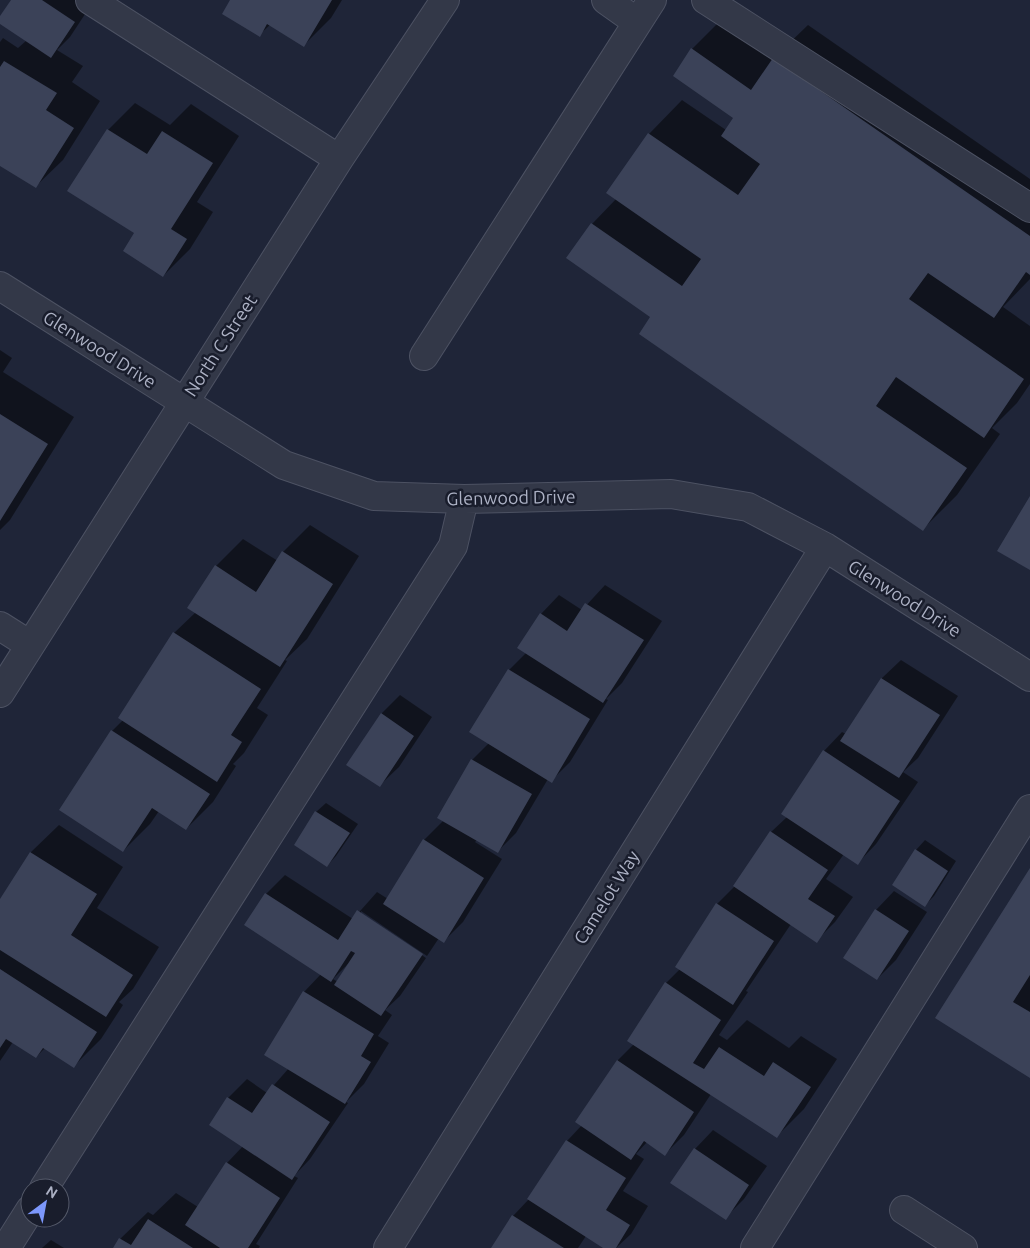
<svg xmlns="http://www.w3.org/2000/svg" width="1030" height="1248" viewBox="0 0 1030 1248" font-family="Ubuntu,sans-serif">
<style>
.shadow{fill:#0007;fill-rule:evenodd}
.building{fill:#3b4258}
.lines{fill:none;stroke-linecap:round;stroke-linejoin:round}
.minor-casing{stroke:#4d5263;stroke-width:30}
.minor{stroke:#333848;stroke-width:28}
.labels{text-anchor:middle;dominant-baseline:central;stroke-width:5;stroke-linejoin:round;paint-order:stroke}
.street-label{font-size:18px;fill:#adb2c5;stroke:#191d2c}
</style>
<rect width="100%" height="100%" fill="#1f2538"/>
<path class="shadow" d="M 12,0 L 89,0 L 93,2 L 70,37 L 57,50 L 83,66 L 72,82 L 100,101 L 63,160 L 35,187 L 0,164 L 0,42 L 3,38 L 18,48 L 27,40 L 0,22 L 0,18 Z
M 232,0 L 342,0 L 331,18 L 304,45 L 270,25 L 259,35 Z
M 726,15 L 780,52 L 808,25 L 1030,179 L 1030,279 L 1003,307 L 1030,326 L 1030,384 L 1017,403 L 992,428 L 1000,434 L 957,495 L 923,529 L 652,316 L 592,224 L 616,199 L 649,134 L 682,100 L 726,130 L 735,117 L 692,49 Z
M 135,103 L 170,125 L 191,104 L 239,136 L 197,202 L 213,212 L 190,249 L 163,276 L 135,233 L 69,190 L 108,130 Z
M 0,350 L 12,358 L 3,372 L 74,417 L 10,520 L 0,530 Z
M 310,525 L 359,556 L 307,639 L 285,660 L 287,661 L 257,708 L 268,715 L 244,753 L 233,764 L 236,766 L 213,802 L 186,829 L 159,811 L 150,824 L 123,851 L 61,810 L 112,731 L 123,720 L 174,633 L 196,612 L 216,566 L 243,539 L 278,561 L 283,552 Z
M 605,585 L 662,621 L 622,683 L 606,699 L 608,700 L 570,762 L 551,781 L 548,779 L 516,833 L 497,852 L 477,840 L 475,842 L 502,859 L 463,922 L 444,941 L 439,938 L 427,956 L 361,911 L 361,914 L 426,958 L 400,996 L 385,1010 L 392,1015 L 378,1036 L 389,1043 L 364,1084 L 346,1102 L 348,1103 L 310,1159 L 294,1176 L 298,1178 L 256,1244 L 260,1246 L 259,1248 L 115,1248 L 120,1239 L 148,1212 L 153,1215 L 176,1193 L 198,1207 L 227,1163 L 243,1146 L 228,1098 L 247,1079 L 267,1093 L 289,1068 L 266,1055 L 304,992 L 321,974 L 266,894 L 285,875 L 353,919 L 377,892 L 388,899 L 424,840 L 443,821 L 438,818 L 472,760 L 489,743 L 509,670 L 526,653 L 541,614 L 559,595 L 582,610 ZM 349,963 L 338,982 L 333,979 Z
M 901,660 L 958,696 L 918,758 L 903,772 L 918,782 L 876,844 L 858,863 L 844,854 L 826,879 L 853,897 L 835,922 L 816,941 L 791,924 L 746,991 L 748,992 L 719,1035 L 727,1040 L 747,1020 L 789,1048 L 801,1036 L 837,1059 L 804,1109 L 777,1136 L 711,1094 L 684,1135 L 665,1154 L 647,1142 L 636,1154 L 644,1159 L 623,1191 L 648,1206 L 631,1234 L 616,1248 L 605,1248 L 586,1236 L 578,1248 L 492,1248 L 513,1216 L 529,1199 L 567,1141 L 582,1125 L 577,1121 L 618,1060 L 634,1044 L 666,983 L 680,969 L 717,904 L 735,886 L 771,832 L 787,817 L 824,751 L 842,732 L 846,734 L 882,678 Z
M 400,695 L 432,717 L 399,767 L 380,785 L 381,714 Z
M 326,803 L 358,824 L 336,856 L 327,866 L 316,812 Z
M 59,825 L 123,867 L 97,908 L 159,947 L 133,989 L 119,1002 L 123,1005 L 101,1039 L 74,1066 L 45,1048 L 36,1057 L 13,1042 L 0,1061 L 0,902 L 31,852 Z
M 925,840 L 956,861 L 934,896 L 925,905 L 894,884 L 916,850 Z
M 1030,870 L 1030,1077 L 937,1018 Z
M 894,891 L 927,912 L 896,960 L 877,979 L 876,910 Z
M 713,1130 L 767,1166 L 744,1199 L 725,1218 L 695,1149 Z
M 51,1240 L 64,1248 L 42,1248 Z"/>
<path class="building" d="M 11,0 L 42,0 L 75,22 L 51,58 L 0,24 L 0,16 Z
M 230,0 L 332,0 L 304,47 L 267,24 L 260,37 L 222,14 Z
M 691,48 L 751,90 L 773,58 L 1030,236 L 1030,275 L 1026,272 L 994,318 L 928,273 L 909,299 L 1024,379 L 984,438 L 896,377 L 876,406 L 967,468 L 923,531 L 639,334 L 650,317 L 566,258 L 591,223 L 682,286 L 701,259 L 606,193 L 648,133 L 738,195 L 760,164 L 721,136 L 733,118 L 673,76 Z
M 4,61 L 57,93 L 46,110 L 74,128 L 36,188 L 0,166 L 0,67 Z
M 107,129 L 147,154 L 162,131 L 213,163 L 171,229 L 187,239 L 163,277 L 123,251 L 134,233 L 67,191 Z
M 0,414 L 48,444 L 0,521 Z
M 1030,496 L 1030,570 L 997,551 Z
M 282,551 L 333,584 L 280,667 L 187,608 L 215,565 L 256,592 Z
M 585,603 L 644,640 L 603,703 L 517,648 L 540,613 L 567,631 Z
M 173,632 L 261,689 L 231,735 L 242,742 L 217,782 L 118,718 Z
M 508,669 L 590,719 L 552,783 L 469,732 Z
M 881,678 L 940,715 L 899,778 L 840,741 Z
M 381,713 L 414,736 L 380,787 L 346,765 Z
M 111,730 L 210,794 L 186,830 L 152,808 L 123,852 L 59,810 Z
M 823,750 L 900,801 L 858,865 L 781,814 Z
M 471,759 L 532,794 L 498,853 L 437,818 Z
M 315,811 L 350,833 L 327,867 L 294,845 Z
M 770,831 L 828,870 L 808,899 L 835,916 L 817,943 L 733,886 Z
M 423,839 L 484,878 L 444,943 L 383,904 Z
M 915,849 L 948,871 L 925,907 L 892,885 Z
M 30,852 L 97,894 L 71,935 L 133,975 L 106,1017 L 0,950 L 0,899 Z
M 1030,868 L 1030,975 L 1013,1002 L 1030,1012 L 1030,1078 L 935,1018 Z
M 265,893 L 338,940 L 357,910 L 423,954 L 381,1016 L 334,985 L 355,953 L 351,951 L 331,982 L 244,925 Z
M 716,903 L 774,941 L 733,1005 L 675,967 Z
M 875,909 L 909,931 L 877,980 L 843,958 Z
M 0,969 L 97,1032 L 74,1068 L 43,1048 L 36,1058 L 6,1039 L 0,1048 Z
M 665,982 L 721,1020 L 693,1063 L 704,1069 L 719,1047 L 764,1076 L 773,1062 L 811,1087 L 777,1138 L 627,1041 Z
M 303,991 L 374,1034 L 361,1056 L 371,1062 L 345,1104 L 264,1055 Z
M 617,1060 L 694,1112 L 665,1156 L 644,1141 L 631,1160 L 575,1122 Z
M 272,1084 L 330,1122 L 292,1180 L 209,1125 L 227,1097 L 252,1113 Z
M 566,1140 L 626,1178 L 606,1210 L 630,1225 L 616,1248 L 603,1248 L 527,1199 Z
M 694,1148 L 749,1185 L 726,1220 L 670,1183 Z
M 226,1162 L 280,1198 L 248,1248 L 220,1248 L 185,1225 Z
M 512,1215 L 564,1248 L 491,1248 Z
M 148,1219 L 193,1248 L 113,1248 L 119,1238 L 131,1245 Z"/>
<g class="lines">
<g class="minor-casing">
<path id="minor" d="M 90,0 L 339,159
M 606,0 L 637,22
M 706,0 L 1030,208
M 0,286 L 284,465 L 374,496 L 464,499 L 671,494 L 748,507 L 825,547 L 1030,677
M 424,356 L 652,0
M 0,626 L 30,645
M 0,693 L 339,159 L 445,0
M 44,1188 L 453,546 L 464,499
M 904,1210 L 963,1248
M 6,1248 L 30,1210
M 388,1248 L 825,547
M 755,1248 L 1030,809"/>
</g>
<use href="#minor" class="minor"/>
</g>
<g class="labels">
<g class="street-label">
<text transform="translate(220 345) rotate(-57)">North C Street</text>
<text transform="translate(100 349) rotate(32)">Glenwood Drive</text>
<text transform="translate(511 497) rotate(-1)">Glenwood Drive</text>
<text transform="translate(905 598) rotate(32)">Glenwood Drive</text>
<text transform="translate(606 897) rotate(-58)">Camelot Way</text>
</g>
</g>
<g transform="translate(45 1203) rotate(32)"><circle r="24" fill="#191d2c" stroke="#545969"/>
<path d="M0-4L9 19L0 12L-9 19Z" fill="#7c97fb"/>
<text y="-8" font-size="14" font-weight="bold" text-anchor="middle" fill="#adb2c5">N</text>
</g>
</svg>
